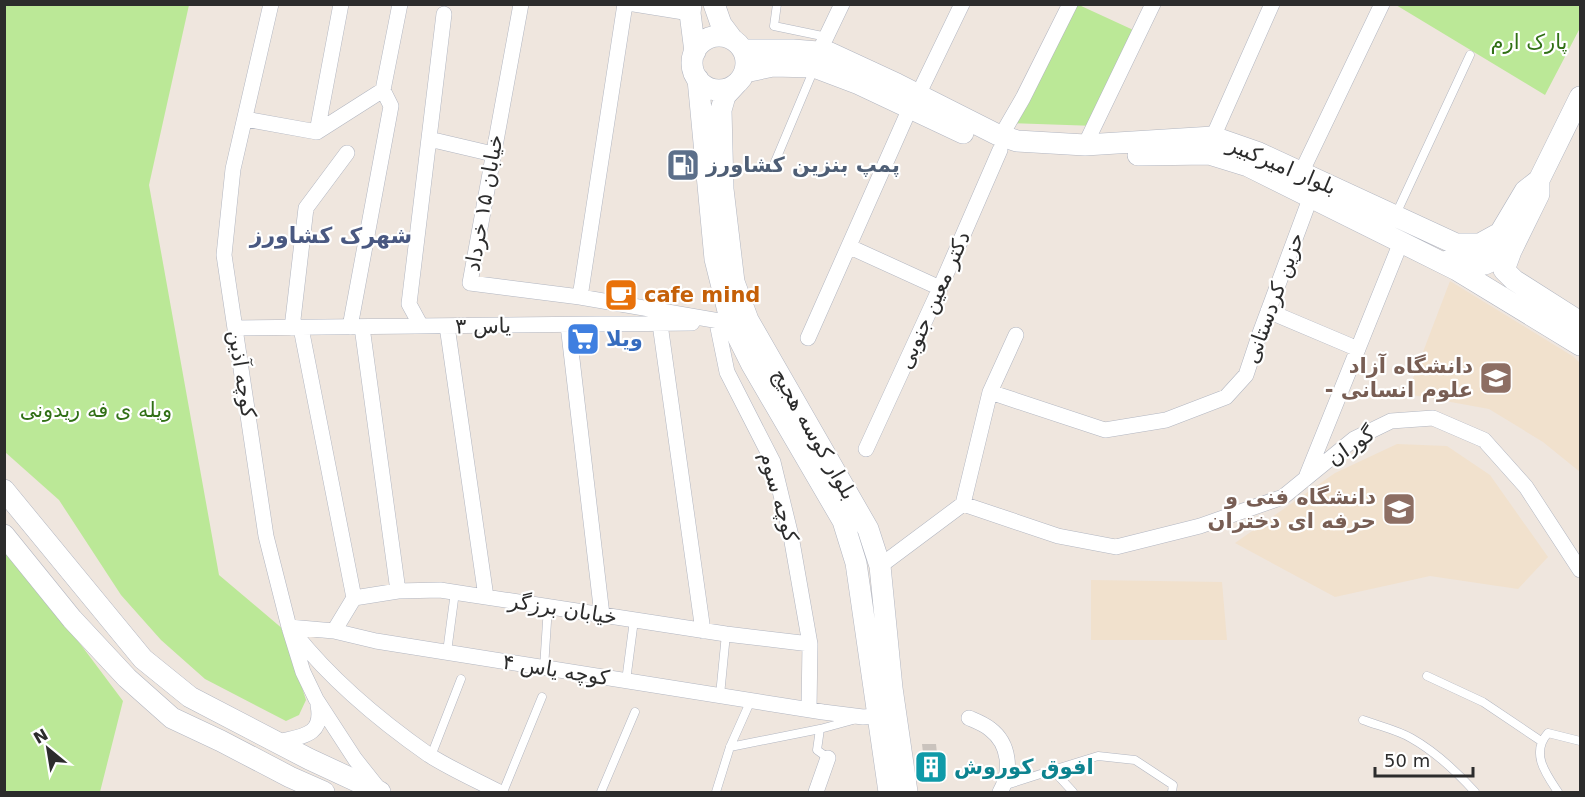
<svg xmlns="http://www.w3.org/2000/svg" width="1585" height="797" viewBox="0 0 1585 797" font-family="'DejaVu Sans','Noto Sans Arabic',sans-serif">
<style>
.education{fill:#f1e1cd}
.green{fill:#bbe897}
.building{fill:#cac3bd}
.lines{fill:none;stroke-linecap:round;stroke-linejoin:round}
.lane-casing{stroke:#b2b6c1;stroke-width:9}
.street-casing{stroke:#b2b6c1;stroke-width:16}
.secondary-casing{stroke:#b2b6c1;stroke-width:22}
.lane{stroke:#fff;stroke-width:8}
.street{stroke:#fff;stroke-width:15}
.secondary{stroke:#fff;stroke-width:21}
.labels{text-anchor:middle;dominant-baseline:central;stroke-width:4.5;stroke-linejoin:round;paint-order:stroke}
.park-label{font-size:21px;fill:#317016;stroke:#fff}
.service-label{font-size:21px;font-weight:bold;fill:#4e5e75;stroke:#fff;text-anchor:start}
.street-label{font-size:21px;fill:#2c2c2c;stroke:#fff}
.food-label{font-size:21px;font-weight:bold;fill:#c56008;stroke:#fff;text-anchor:start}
.shop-label{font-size:21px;font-weight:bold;fill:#366cbe;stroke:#fff;text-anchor:start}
.education-label{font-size:21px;font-weight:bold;fill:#785e54;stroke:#fff;text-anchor:end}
.culture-label{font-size:21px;font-weight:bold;fill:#0d838f;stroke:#fff;text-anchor:start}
.neighbourhood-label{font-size:22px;font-weight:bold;fill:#495881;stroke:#fff}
</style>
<rect width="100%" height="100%" fill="#efe6de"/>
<path class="education" d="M 1450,281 L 1574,357 L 1580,363 L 1580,472 L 1543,442 L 1489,409 L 1407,394 Z
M 1397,444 L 1447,446 L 1490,475 L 1548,557 L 1518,589 L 1430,576 L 1335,597 L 1235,543 L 1335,473 Z
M 1091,580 L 1222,582 L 1227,640 L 1091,640 Z"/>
<path class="green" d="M 5,5 L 189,5 L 149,185 L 219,575 L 284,630 L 306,700 L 299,715 L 286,721 L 205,679 L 161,640 L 121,595 L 59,500 L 5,452 Z
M 1073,5 L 1079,5 L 1142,34 L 1096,126 L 1012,123 Z
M 1396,5 L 1580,5 L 1580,28 L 1545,95 Z
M 4,542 L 123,701 L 100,792 L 5,792 Z"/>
<path class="building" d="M 922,744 L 936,744 L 939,773 L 926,778 Z"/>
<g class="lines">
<g class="lane-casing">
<path id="lane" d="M 777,4 L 774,26 L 827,37
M 772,169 L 814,69
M 1396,214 L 1470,55
M 447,652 L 455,592
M 544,668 L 548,606
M 1427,676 L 1483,702 L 1541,741
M 626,681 L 634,620
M 720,695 L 726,634
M 1363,720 C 1379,726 1397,730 1411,738 C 1436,752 1456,771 1475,792
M 820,729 L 817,750 L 828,758
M 730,747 L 820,729 L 853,720
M 431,756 L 461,679
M 1053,770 L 1098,756 L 1135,760 L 1173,785 L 1172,792
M 1003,786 L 1053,770 L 1073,792
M 503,792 L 542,697
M 601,792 L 635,712
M 716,792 L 730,747 L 751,700
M 1558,792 C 1546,774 1530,753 1548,733 L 1580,741"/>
</g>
<g class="street-casing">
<path id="street" d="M 271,4 L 233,169 L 224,255 L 266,536 L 289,627 L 303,672 L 316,699 L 355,759 L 378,788
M 521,4 L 470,283 L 580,297 L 731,323
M 634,4 L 690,13
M 819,52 L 842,4
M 918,95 L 962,4
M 245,119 L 317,132 L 383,90 L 400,4
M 317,132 L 341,4
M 1001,136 L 1023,98 L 1070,4
M 1213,137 L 1272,4
M 429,139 L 493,154
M 1085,145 L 1153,4
M 1301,173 L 1382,4
M 850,247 L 940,288
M 580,297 L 625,4
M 1268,311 L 1358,349
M 717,323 L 727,372 L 773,462 L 791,536 L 810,644 L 809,709
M 660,324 L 703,631
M 568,325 L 602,615
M 421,326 L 409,304 L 444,14
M 447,326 L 486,597
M 350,327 L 391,106 L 383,90
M 362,327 L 398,591
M 235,328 L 692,323
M 292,328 L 306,208 L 347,153
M 301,328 L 354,598
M 808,338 L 910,108
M 990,392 L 1105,430 L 1166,420 L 1226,397 L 1246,375 L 1260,333 L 1311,196
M 866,449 L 940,288 L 1000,150
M 1307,475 L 1401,242
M 963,504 L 990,392 L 1016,335
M 880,566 L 963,504 L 1058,536 L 1116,547 L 1200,526 L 1283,497 L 1354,439 L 1391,421 L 1433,418 L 1484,440 L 1526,487 L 1580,570
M 289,627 L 334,631 L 376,641 L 823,712 L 863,717 L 878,716
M 334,631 L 354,598 L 398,591 L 440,590 L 726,634 L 810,644
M 295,634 C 333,682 379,720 429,755 C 451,769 476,780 499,792
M 969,718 C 976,721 984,724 990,729 C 1010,744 1012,772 1000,792
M 278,742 C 302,736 324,736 318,705
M 816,792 L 828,758"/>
</g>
<g class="secondary-casing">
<path id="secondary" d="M 691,4 L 690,13 L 695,52
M 714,4 L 721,24 L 733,40
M692 63a27 27 0 1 1 54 0a27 27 0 1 1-54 0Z
M 743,50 L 793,50 L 830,53 L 897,84 L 996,134 L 1017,141 L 1085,145 L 1213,137 L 1259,153 L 1456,244 L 1480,244 L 1500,233 L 1525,191 L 1539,180 L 1580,97
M 745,72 L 773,66 L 814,67 L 859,84 L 963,133
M 698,79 L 715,259 L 731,323 L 752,365 L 843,521 L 856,563 L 889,792
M 737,83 L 725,96 L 721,110 L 723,189 L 734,282 L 748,320 L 868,529 L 880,566 L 892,688 L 907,792
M 1138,155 L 1209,154 L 1248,166 L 1457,270 L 1580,345
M 1539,180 L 1539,194 L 1511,251 L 1504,270 L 1514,280 L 1580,322
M 1447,261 L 1485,264 L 1511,251
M 4,490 L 143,659 L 190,697 L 309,759 L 380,792
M 4,535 L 72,619 L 127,678 L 172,718 L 221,741 L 290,777 L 324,792"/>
</g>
<use href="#lane" class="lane"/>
<use href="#street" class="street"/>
<use href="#secondary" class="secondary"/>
</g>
<defs>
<g id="fuel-square" transform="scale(1.725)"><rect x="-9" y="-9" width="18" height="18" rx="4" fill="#5c6f8a" stroke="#fff"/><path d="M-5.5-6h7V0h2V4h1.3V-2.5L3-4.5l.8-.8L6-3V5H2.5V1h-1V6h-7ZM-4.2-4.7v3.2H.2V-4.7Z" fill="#fff"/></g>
<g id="cafe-square" transform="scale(1.725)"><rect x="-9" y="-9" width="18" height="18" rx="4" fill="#e8710a" stroke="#fff"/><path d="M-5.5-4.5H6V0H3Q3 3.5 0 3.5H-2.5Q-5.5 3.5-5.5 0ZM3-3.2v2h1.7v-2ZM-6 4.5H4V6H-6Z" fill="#fff"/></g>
<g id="supermarket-square" transform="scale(1.725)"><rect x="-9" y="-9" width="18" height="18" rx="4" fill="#3f7fe0" stroke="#fff"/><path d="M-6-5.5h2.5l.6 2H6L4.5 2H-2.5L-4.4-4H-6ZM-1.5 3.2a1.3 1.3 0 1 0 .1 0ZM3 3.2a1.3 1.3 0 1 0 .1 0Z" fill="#fff"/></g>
<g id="university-square" transform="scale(1.725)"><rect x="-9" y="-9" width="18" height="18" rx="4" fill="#8d6e63" stroke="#fff"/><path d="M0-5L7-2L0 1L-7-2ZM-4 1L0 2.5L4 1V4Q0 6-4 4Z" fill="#fff"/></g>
<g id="building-square" transform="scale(1.725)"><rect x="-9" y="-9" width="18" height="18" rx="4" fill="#0f9aa8" stroke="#fff"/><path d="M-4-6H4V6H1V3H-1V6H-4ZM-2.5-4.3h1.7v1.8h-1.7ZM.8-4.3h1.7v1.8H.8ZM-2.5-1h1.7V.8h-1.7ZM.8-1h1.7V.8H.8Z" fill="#fff"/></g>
</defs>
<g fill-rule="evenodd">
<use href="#fuel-square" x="683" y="165"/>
<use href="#cafe-square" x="621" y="295"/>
<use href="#supermarket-square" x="583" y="339"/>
<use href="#university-square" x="1496" y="378"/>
<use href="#university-square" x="1399" y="509"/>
<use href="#building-square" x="931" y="767"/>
</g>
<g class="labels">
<g class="park-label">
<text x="1529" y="42">پارک ارم</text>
<text x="96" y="410">ویله ی فه ریدونی</text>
</g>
<g class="service-label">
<text x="706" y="165">پمپ بنزین کشاورز</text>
</g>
<g class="street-label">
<text transform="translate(1282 166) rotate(23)">بلوار امیرکبیر</text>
<text transform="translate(484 203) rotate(-80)">خیابان ۱۵ خرداد</text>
<text transform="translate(1274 298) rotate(-70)">حزین کردستانی</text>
<text transform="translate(934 300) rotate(-66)">دکتر معین جنوبی</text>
<text transform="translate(483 326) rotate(-1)">یاس ۳</text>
<text transform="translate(242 374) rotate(81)">کوچه آذین</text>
<text transform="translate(814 434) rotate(60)">بلوار کوسه هجیج</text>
<text transform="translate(1351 446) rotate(-34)">گوران</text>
<text transform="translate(779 497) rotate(74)">کوچه سوم</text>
<text transform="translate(563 609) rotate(9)">خیابان برزگر</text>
<text transform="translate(556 670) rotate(9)">کوچه یاس ۴</text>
</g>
<g class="food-label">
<text x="644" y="295">cafe mind</text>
</g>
<g class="shop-label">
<text x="606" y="339">ویلا</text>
</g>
<g class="education-label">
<text x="1473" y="366">دانشگاه آزاد<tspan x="1473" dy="24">- علوم انسانی</tspan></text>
<text x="1376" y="497">دانشگاه فنی و<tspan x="1376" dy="24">حرفه ای دختران</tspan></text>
</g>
<g class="culture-label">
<text x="954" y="767">افوق کوروش</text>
</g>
<g class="neighbourhood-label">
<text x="331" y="235">شهرک کشاورز</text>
</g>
</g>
<rect width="1585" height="797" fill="none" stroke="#2c2c2c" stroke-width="12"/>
<g transform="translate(48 749) rotate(330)" stroke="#ffffff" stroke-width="4.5" paint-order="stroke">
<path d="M0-4.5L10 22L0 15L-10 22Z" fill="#2c2c2c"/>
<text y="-9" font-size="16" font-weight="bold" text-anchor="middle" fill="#2c2c2c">N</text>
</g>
<path d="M1375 767v9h98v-9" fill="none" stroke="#2c2c2c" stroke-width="3"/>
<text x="1384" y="767" font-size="18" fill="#2c2c2c" stroke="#ffffff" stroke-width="4.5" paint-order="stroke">50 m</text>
</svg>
